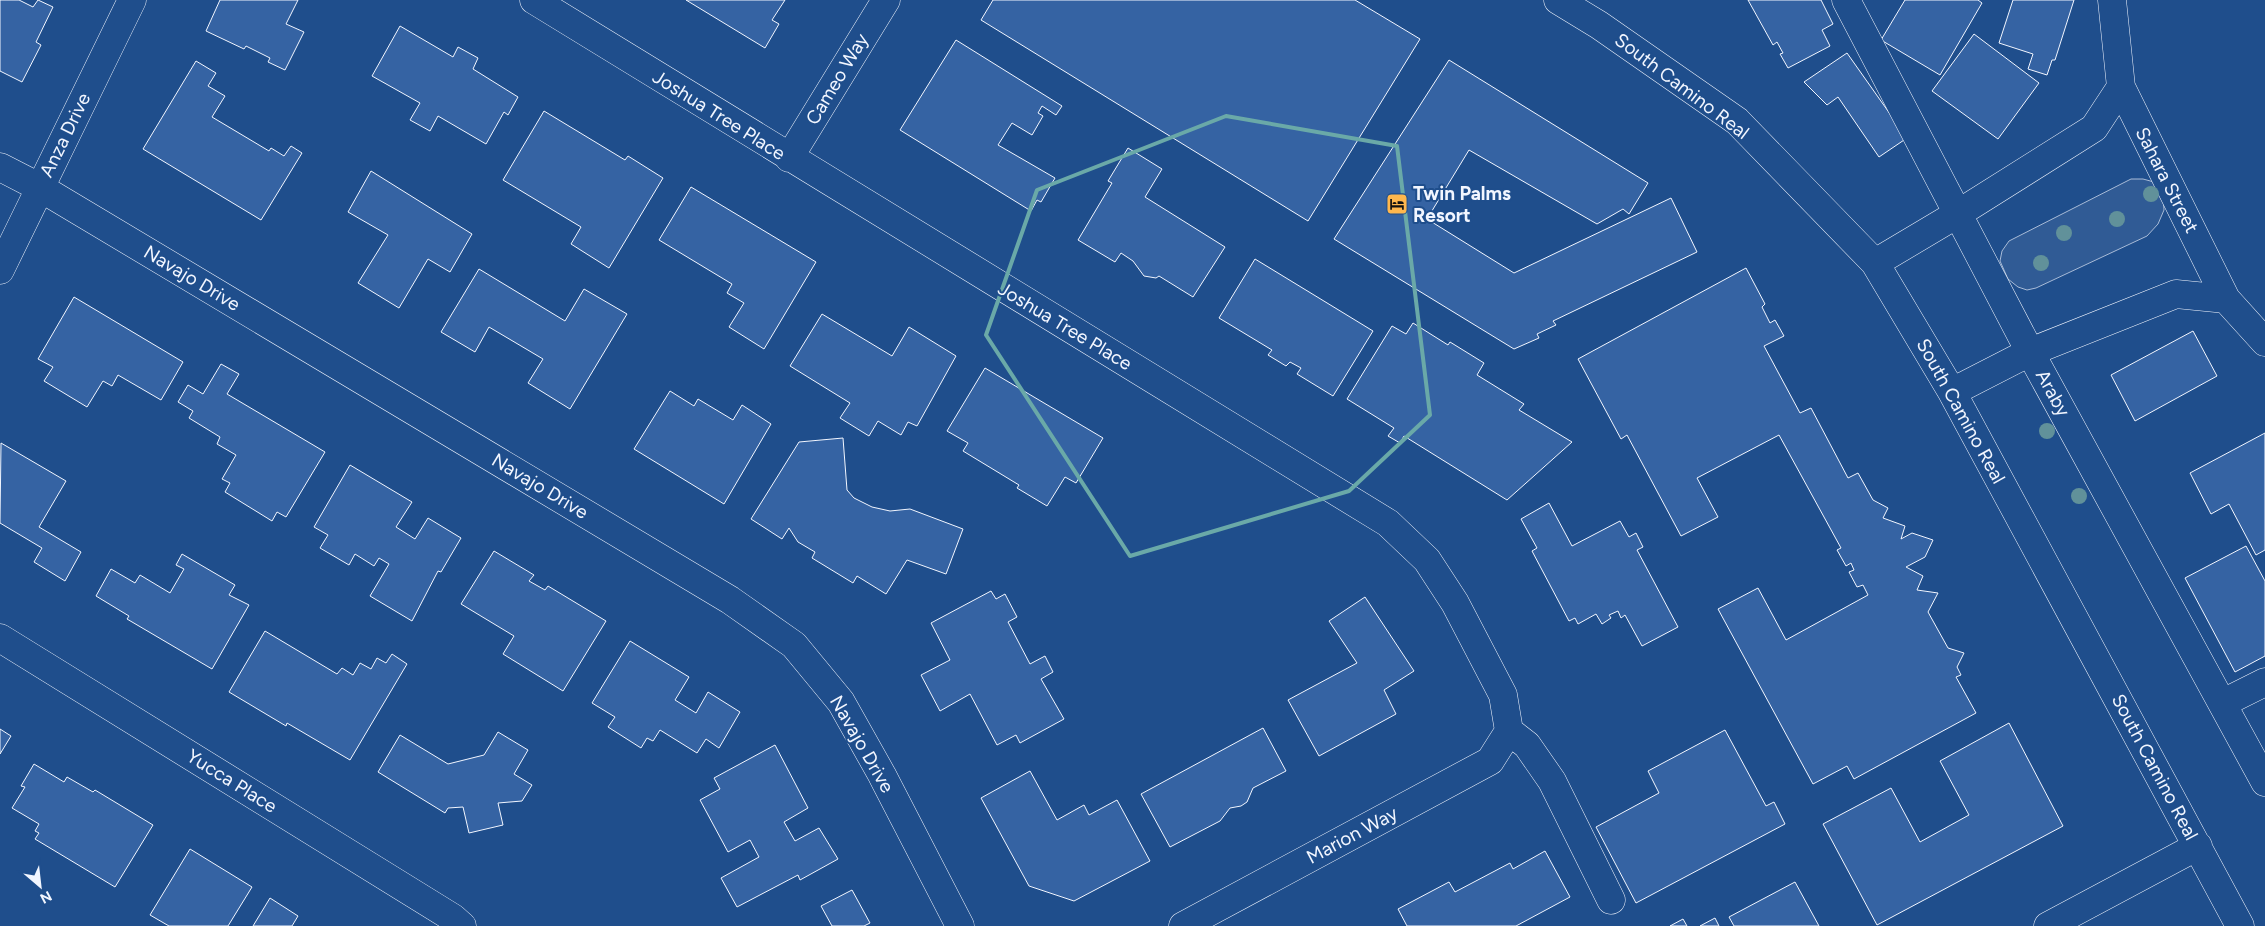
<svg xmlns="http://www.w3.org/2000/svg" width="2265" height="926" viewBox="0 0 2265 926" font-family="Figtree,sans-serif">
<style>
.built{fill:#305b95;stroke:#a8bbd7}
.building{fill:#3563a3;stroke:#f2f6ff}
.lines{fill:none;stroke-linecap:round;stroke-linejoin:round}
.minor-casing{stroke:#f2f6ff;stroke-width:29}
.minor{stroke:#1f4e8c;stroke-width:28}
.tree{fill:#61919a}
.marked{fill:none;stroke:#6aa9a8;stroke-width:4;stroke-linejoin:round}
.labels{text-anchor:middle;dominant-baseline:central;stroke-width:4;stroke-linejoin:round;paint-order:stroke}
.street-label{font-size:19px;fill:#f2f6ff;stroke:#1f4e8c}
.poi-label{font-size:19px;font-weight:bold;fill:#f2f6ff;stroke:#1f4e8c;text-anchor:start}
</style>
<rect width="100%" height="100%" fill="#1f4e8c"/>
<path class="built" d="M 2131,179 L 2143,179 L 2154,182 L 2163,193 L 2164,210 L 2158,224 L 2147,236 L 2036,288 L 2027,290 L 2018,287 L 2008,279 L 2000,261 L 2002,251 L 2009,241 Z"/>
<path class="building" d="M 0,0 L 19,0 L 33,7 L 38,0 L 53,7 L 36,42 L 41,45 L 22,82 L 0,71 Z
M 220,0 L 298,0 L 286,24 L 304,32 L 285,70 L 268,62 L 270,58 L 246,46 L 244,49 L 206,31 Z
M 686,0 L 785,0 L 772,20 L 779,24 L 765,48 Z
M 993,0 L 1355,0 L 1420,39 L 1308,221 L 981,20 Z
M 1748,0 L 1821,0 L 1833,24 L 1822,30 L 1830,46 L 1788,68 L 1780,54 L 1783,53 L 1777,42 L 1773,45 Z
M 1905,0 L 1978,0 L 1982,3 L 1940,75 L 1881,40 Z
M 2013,0 L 2074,0 L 2055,60 L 2052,60 L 2047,75 L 2028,69 L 2033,54 L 1999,43 Z
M 400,26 L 453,57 L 458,47 L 478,58 L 473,69 L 518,97 L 508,115 L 504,112 L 486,144 L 438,116 L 430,131 L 410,120 L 420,103 L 372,76 Z
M 1974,34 L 2039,83 L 1998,139 L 1932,91 Z
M 956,40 L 1062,106 L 1056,115 L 1042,106 L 1038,113 L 1043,116 L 1032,135 L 1012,123 L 998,145 L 1055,178 L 1041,202 L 1037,200 L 1031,211 L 900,130 Z
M 1847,53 L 1907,138 L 1879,157 L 1838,97 L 1827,105 L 1804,82 Z
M 1449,60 L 1648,183 L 1629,214 L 1623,209 L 1597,224 L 1469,150 L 1427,219 L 1514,273 L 1671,198 L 1697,252 L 1553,321 L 1556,325 L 1537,334 L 1539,338 L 1514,349 L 1334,239 Z
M 196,61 L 216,73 L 208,86 L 225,96 L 212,117 L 269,151 L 271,148 L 284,156 L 291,146 L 302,153 L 261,220 L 143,149 Z
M 544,111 L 625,160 L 628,156 L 663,178 L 609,268 L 571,244 L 581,227 L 503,180 Z
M 1128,148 L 1162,169 L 1145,197 L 1225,247 L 1193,297 L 1159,276 L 1156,278 L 1144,276 L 1133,261 L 1121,253 L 1115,262 L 1078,240 L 1112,183 L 1108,181 Z
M 371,171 L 472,234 L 450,272 L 428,259 L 399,308 L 358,283 L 388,235 L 348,212 Z
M 691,187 L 816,262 L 764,349 L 729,327 L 744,303 L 727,293 L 732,284 L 659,240 Z
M 1255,259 L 1373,331 L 1333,396 L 1297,374 L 1301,368 L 1290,362 L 1286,366 L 1268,355 L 1272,350 L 1219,318 Z
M 1746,268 L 1765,304 L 1762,307 L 1770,323 L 1775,320 L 1784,336 L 1764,346 L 1800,413 L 1811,408 L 1848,478 L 1858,473 L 1873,500 L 1888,508 L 1883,518 L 1905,526 L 1901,539 L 1912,533 L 1933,540 L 1925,557 L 1906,567 L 1923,576 L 1917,590 L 1938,593 L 1928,612 L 1948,648 L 1964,653 L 1957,667 L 1961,675 L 1956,677 L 1976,713 L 1854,779 L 1847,766 L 1813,784 L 1718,609 L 1758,588 L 1786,640 L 1868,595 L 1863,585 L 1857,587 L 1849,572 L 1854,570 L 1851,563 L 1846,566 L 1837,550 L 1841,548 L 1779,435 L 1697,478 L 1718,517 L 1681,536 L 1627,435 L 1621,439 L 1578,359 Z
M 479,269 L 565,321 L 584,289 L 627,314 L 570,409 L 528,383 L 543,359 L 489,327 L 475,352 L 441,332 Z
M 74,297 L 183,362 L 161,400 L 118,375 L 112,386 L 103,381 L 87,407 L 44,381 L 53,367 L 38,359 Z
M 822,314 L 892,356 L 909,327 L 956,356 L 917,426 L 908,422 L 901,435 L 878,421 L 869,436 L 840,418 L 850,403 L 790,366 Z
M 1413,323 L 1448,345 L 1450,342 L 1484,363 L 1477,375 L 1524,404 L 1519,410 L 1572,442 L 1507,500 L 1404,436 L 1400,443 L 1388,436 L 1394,428 L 1347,399 L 1392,326 L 1406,334 Z
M 2193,331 L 2217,376 L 2135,421 L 2111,375 Z
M 221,364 L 239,374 L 227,394 L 325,452 L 286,517 L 277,512 L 272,521 L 225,492 L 230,483 L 222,479 L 236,455 L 217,444 L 220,437 L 189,418 L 193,411 L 178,402 L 188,385 L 203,394 Z
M 985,368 L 1103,438 L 1076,483 L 1065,477 L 1047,506 L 1017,488 L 1019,485 L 963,451 L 968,443 L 947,431 Z
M 670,391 L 694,406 L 698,399 L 733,420 L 742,405 L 771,424 L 724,504 L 634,449 Z
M 2265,433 L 2265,550 L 2256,555 L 2229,504 L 2211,514 L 2190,473 Z
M 843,438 L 847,490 L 854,498 L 872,507 L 890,511 L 910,509 L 963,529 L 946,574 L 907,560 L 886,594 L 857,576 L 853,583 L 812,558 L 815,552 L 798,542 L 789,528 L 782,539 L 751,519 L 799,442 Z
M 1,443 L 66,481 L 39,527 L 81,552 L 65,581 L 34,562 L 42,548 L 0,523 Z
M 350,465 L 412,502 L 396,527 L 415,539 L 428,518 L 461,538 L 441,572 L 438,571 L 412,621 L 370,596 L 389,564 L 379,558 L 374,566 L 355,554 L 349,565 L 320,548 L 328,535 L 314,527 Z
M 1549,503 L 1572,546 L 1620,521 L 1629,537 L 1636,533 L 1643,547 L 1637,550 L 1678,627 L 1642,646 L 1625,615 L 1621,618 L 1618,611 L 1609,615 L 1611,618 L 1602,624 L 1596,614 L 1578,624 L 1575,618 L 1569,621 L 1532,551 L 1537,548 L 1521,519 Z
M 2246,546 L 2265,581 L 2265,656 L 2235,672 L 2185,578 Z
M 494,551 L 534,575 L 529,581 L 545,590 L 548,586 L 606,621 L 563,691 L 503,654 L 514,636 L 461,604 Z
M 182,554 L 235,585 L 229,595 L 249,605 L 212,669 L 127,619 L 129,616 L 96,596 L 111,569 L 135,583 L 140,575 L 170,593 L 184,569 L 176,565 Z
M 991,591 L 996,599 L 1005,594 L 1017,617 L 1008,622 L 1030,664 L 1045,656 L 1053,672 L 1041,679 L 1064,719 L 1020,743 L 1016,735 L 997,745 L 970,694 L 940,711 L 921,675 L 950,660 L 931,623 Z
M 1365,597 L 1414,671 L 1384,690 L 1396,714 L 1319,756 L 1288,700 L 1357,663 L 1329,621 Z
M 265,631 L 337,674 L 342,668 L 353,675 L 360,663 L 371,669 L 377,658 L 386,663 L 392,654 L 407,664 L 350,760 L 287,723 L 286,726 L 229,692 Z
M 630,641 L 689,677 L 675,700 L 696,713 L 708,692 L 740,712 L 719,748 L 706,739 L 697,753 L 660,730 L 653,741 L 647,738 L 641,748 L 608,727 L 615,717 L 592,703 Z
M 2009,723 L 2063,826 L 1877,925 L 1823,824 L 1891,788 L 1920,842 L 1969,815 L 1940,761 Z
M 1263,728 L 1286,771 L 1253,788 L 1247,802 L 1241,806 L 1230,808 L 1220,821 L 1170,847 L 1141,794 Z
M 0,729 L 11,736 L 0,754 Z
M 1725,730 L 1766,806 L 1774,802 L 1785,824 L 1636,903 L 1596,827 L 1659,793 L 1648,771 Z
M 498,732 L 528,750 L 514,774 L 532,785 L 522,801 L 498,803 L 503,825 L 469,833 L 463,807 L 448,808 L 445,813 L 378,772 L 400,735 L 448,764 L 484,755 Z
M 775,745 L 808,808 L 784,822 L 795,841 L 819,828 L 838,859 L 800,880 L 798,875 L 737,907 L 721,878 L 759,857 L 750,840 L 728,852 L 700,800 L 720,789 L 714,778 Z
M 34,764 L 64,782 L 67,777 L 93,792 L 95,790 L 153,825 L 115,887 L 35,839 L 39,833 L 35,831 L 39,824 L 12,808 L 25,787 L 21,786 Z
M 1030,771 L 1057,820 L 1084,805 L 1089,815 L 1117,800 L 1150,861 L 1074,901 L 1029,886 L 981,798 Z
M 190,849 L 252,887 L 228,926 L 169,926 L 150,915 Z
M 1545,851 L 1570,897 L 1516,926 L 1407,926 L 1398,909 L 1449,882 L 1455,892 L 1510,863 L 1513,869 Z
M 1795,882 L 1819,926 L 1734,926 L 1729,917 Z
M 852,890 L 870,923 L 864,926 L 832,926 L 821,906 Z
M 270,898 L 298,916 L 292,926 L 253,926 Z
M 1715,918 L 1719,926 L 1700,926 Z
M 1683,919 L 1687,926 L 1670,926 Z"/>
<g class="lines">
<g class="minor-casing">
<path id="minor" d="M 534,0 L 1388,523 L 1427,560 L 1455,603 L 1503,695 L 1509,731
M 1558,0 L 1599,25 L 1737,121 L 1875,263 L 1952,392 L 2240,926
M 1846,0 L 2030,352 L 2265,782
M 2112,0 L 2121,87 L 2226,299 L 2265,342
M 789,158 L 886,0
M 0,167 L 39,187 L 730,600 L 794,645 L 841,702 L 882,775 L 960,926
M 1875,263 L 1959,213 L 2094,128 L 2121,87
M 0,270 L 132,0
M 1952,392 L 2030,352 L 2176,294 L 2226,299
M 0,638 L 453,918 L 462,926
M 2223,703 L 2265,682
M 1509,731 L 1527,745 L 1552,781 L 1611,900
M 1183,926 L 1490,761 L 1509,731
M 2048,926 L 2198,846"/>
</g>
<use href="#minor" class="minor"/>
</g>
<g class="tree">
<circle cx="2151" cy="194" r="8"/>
<circle cx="2117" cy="219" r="8"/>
<circle cx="2064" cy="233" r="8"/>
<circle cx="2041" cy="263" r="8"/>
<circle cx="2047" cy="431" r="8"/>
<circle cx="2079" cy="496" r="8"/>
</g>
<path class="marked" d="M 1226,116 L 1397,146 L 1430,415 L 1349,491 L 1130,556 L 986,335 L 1037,190 Z"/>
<defs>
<g id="hotel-square" transform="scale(1.125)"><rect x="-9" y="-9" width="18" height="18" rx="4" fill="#ffb74d" stroke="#1f4e8c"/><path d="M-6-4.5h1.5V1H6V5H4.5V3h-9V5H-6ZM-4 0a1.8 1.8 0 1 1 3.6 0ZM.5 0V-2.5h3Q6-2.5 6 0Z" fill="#111"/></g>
</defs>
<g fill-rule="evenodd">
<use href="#hotel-square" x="1397" y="204"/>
</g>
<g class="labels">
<g class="street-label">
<text transform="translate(837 79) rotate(-59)">Cameo Way</text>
<text transform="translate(1682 86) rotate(37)">South Camino Real</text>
<text transform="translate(719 115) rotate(32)">Joshua Tree Place</text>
<text transform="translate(65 135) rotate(-64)">Anza Drive</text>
<text transform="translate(2167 180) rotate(63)">Sahara Street</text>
<text transform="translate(192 278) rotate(31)">Navajo Drive</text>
<text transform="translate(1065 326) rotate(31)">Joshua Tree Place</text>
<text transform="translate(2053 393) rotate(61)">Araby</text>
<text transform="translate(1961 411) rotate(61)">South Camino Real</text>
<text transform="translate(540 486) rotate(31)">Navajo Drive</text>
<text transform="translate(862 744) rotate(60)">Navajo Drive</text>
<text transform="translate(2155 767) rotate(62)">South Camino Real</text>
<text transform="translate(232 781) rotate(32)">Yucca Place</text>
<text transform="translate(1352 835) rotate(-28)">Marion Way</text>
</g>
<g class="poi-label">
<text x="1413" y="193">Twin Palms<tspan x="1413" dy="22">Resort</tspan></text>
</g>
</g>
<g transform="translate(40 886) rotate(152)" stroke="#1f4e8c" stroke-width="4" paint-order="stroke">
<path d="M0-4L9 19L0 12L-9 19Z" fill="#f2f6ff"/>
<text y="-8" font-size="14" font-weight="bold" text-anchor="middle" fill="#f2f6ff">N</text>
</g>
</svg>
